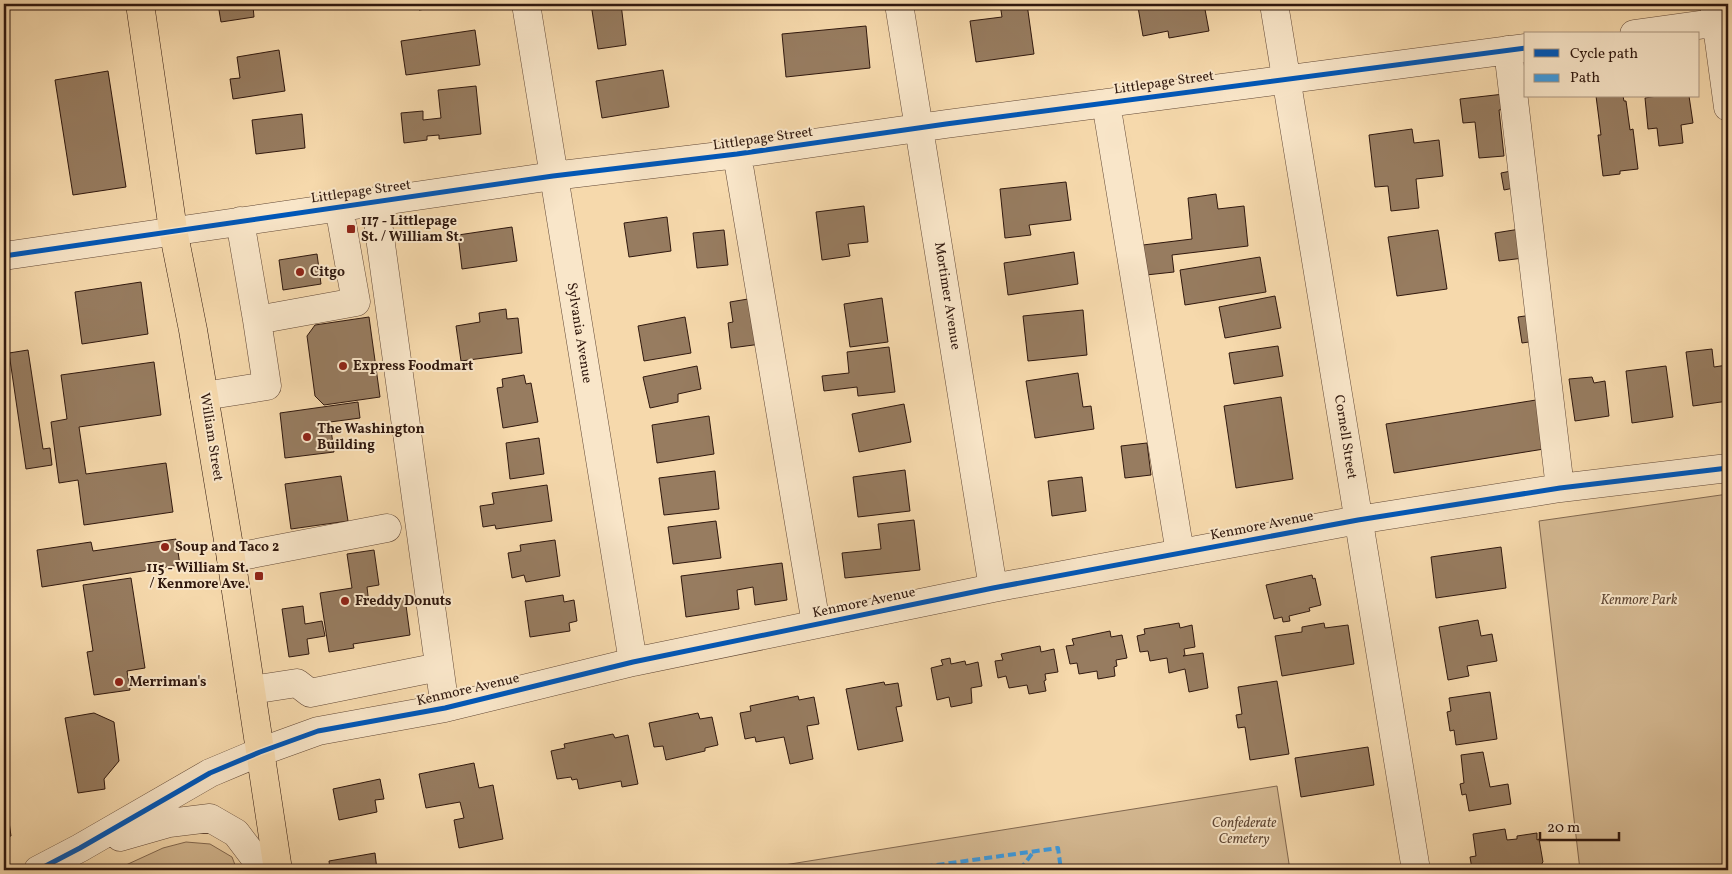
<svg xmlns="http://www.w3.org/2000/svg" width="1732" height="874" viewBox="0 0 1732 874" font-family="Vollkorn,serif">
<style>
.green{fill:#d4b891;stroke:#826850}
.building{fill:#977c60;stroke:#30180e}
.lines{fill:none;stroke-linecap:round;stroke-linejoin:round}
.minor-casing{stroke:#624836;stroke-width:29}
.major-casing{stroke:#30180e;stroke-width:29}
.minor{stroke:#f9e6c9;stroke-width:28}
.major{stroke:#f6d9ac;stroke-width:28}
.quiet{stroke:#3e9ade;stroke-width:4;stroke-dasharray:8 4;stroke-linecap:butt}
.cycleway-casing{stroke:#f9e6c9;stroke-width:8}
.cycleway{stroke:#0057b8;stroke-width:5}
.poi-dot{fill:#8f2418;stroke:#f9e6c9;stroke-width:2}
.labels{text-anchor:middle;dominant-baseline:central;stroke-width:4;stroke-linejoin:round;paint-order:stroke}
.street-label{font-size:14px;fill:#30180e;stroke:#f9e6c9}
.poi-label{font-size:14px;font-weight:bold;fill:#30180e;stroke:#f9e6c9;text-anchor:start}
.park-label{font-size:14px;font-style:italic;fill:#614835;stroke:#f9e6c9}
</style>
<rect width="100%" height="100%" fill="#f6d9ac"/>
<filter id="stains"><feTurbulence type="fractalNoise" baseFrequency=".004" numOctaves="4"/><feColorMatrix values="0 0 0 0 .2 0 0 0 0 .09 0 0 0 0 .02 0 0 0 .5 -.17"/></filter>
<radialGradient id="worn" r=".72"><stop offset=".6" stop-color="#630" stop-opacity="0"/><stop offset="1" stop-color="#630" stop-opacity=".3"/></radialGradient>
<path class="green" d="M 1728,494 L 1728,870 L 1580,870 L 1539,521 Z
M 1277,786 L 1290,870 L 747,870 L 784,865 Z
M 186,842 L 210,844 L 232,857 L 237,870 L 115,870 L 163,848 Z"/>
<path class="building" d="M 218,4 L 267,4 L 253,6 L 254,17 L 221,22 Z
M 418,4 L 462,4 L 419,10 Z
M 591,4 L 621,4 L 626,45 L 598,49 Z
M 1000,4 L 1027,4 L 1034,54 L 976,62 L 970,21 L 1002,17 Z
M 1154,4 L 1204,4 L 1209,31 L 1169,38 L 1168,31 L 1143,36 L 1138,7 Z
M 866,26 L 870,68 L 786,77 L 782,34 Z
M 475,30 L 480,65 L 406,75 L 401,41 Z
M 279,50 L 285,91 L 233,99 L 230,79 L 240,78 L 237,57 Z
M 663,70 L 669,107 L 602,118 L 596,81 Z
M 108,71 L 126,187 L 73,195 L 55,80 Z
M 476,86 L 481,134 L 439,139 L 439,135 L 427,136 L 427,140 L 404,143 L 401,113 L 423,111 L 423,120 L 441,118 L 438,90 Z
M 1504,94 L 1505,109 L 1499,110 L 1504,156 L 1479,158 L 1475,122 L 1463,123 L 1460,99 Z
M 1596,96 L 1623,96 L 1624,101 L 1626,101 L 1630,130 L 1633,129 L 1638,169 L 1620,171 L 1620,174 L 1603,176 L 1598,135 L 1601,135 Z
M 1657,96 L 1689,96 L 1693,123 L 1681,125 L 1683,143 L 1659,146 L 1657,128 L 1648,129 L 1645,98 Z
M 302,114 L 305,148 L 256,154 L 252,120 Z
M 1412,129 L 1414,143 L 1439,140 L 1443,176 L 1416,179 L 1419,208 L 1391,211 L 1388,186 L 1375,187 L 1369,135 Z
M 1511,171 L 1514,188 L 1504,190 L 1501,173 Z
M 1066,182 L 1071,220 L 1029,225 L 1031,235 L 1005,238 L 1000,189 Z
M 1216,194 L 1218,209 L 1244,206 L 1248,246 L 1172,255 L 1174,272 L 1146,275 L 1143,245 L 1192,239 L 1188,198 Z
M 864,206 L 868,242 L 848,244 L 850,256 L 822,260 L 816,212 Z
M 667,217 L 671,251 L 629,257 L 624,223 Z
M 512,227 L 517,261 L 462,269 L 458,235 Z
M 1520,229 L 1524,258 L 1499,261 L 1495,233 Z
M 724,230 L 728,265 L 697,268 L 693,233 Z
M 1438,230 L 1447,289 L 1397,296 L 1388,237 Z
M 1074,252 L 1078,284 L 1008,295 L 1004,263 Z
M 317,254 L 321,284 L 283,290 L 279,260 Z
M 1260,257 L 1266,292 L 1185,305 L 1180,270 Z
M 141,282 L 148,334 L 82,344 L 75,292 Z
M 1275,296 L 1281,328 L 1225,338 L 1219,307 Z
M 754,298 L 761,344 L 731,348 L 728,323 L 733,322 L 730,302 Z
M 882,298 L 888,342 L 850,347 L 844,304 Z
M 506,309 L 507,319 L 518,318 L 522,353 L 461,361 L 456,326 L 480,322 L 479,313 Z
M 1083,310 L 1087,355 L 1028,361 L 1023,316 Z
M 1532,315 L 1536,341 L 1522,343 L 1518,317 Z
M 369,317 L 380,397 L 324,405 L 315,396 L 307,336 L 315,325 Z
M 685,317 L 691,353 L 644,361 L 638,326 Z
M 1278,346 L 1283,376 L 1234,384 L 1229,353 Z
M 889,347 L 895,392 L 858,396 L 857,387 L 824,391 L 822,376 L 849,373 L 847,352 Z
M 1712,349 L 1714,367 L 1727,365 L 1728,401 L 1693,406 L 1686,352 Z
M 28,350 L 43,449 L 50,448 L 52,465 L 26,469 L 9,353 Z
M 154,362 L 161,415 L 79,427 L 86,474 L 166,463 L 173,512 L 84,525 L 78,480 L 59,483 L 51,422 L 67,419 L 61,375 Z
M 697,366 L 701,389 L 678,394 L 678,402 L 650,408 L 643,377 Z
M 1666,366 L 1673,417 L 1632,423 L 1626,371 Z
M 1078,373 L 1083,407 L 1091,406 L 1094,429 L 1035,438 L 1026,381 Z
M 524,375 L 526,384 L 531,383 L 538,422 L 503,428 L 497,388 L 503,387 L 502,379 Z
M 1592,377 L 1594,383 L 1605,381 L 1609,416 L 1575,421 L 1569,379 Z
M 1281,397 L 1293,479 L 1236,488 L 1224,406 Z
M 1536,400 L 1544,449 L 1394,473 L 1386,424 Z
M 358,402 L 360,418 L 330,422 L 334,452 L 285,458 L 280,413 Z
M 904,404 L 911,442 L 859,452 L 852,414 Z
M 709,416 L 714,454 L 657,463 L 652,425 Z
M 539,438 L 544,474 L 510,479 L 506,443 Z
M 1147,443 L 1151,475 L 1125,478 L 1121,446 Z
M 905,470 L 910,511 L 858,517 L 853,477 Z
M 715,471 L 719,509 L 664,515 L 659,478 Z
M 341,476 L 348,521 L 291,529 L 285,484 Z
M 1082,477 L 1086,511 L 1052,516 L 1048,481 Z
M 547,485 L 552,521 L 496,529 L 495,525 L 483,527 L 480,506 L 494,504 L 492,493 Z
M 914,520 L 920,570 L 845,578 L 842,553 L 881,549 L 878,524 Z
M 716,521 L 721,558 L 673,564 L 668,527 Z
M 176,539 L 180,565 L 42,587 L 37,550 L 91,542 L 93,551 Z
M 555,540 L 560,576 L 526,582 L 524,575 L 512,578 L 508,553 L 521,551 L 520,545 Z
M 1501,547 L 1506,588 L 1436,598 L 1431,557 Z
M 374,550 L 379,585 L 367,587 L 369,604 L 405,598 L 410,635 L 353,644 L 354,648 L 329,652 L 320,593 L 352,588 L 347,554 Z
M 782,563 L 787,600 L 755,605 L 753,587 L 737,590 L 739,609 L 686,617 L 681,576 Z
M 1312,575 L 1313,579 L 1315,578 L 1321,605 L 1309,608 L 1310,611 L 1289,616 L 1290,621 L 1283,622 L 1282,617 L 1274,619 L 1266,585 Z
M 131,578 L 145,668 L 127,671 L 130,690 L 94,695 L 87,652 L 93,651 L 83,585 Z
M 563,595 L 564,602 L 574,600 L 577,621 L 569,623 L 570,631 L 530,637 L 525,601 Z
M 303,606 L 305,624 L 322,621 L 325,636 L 307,639 L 309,654 L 289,657 L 282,609 Z
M 1478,620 L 1481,636 L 1492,634 L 1497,661 L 1467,666 L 1469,676 L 1448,680 L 1439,627 Z
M 1179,623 L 1180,628 L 1192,625 L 1195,647 L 1184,649 L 1185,655 L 1183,656 L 1203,653 L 1208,688 L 1189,692 L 1185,669 L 1169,673 L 1167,658 L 1150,661 L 1148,651 L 1140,652 L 1137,636 L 1145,634 L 1144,629 Z
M 1324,623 L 1325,628 L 1348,625 L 1354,664 L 1282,676 L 1275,636 L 1302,632 L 1302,627 Z
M 1110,631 L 1111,637 L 1122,635 L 1127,658 L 1116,660 L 1117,666 L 1114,667 L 1115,676 L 1098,679 L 1097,671 L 1079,674 L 1077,663 L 1070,664 L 1066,646 L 1074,645 L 1072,639 Z
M 1040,646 L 1041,652 L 1054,649 L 1058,672 L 1045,674 L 1046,680 L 1044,681 L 1046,691 L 1029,694 L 1027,685 L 1009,688 L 1006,676 L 998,678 L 995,661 L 1003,660 L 1001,654 Z
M 950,658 L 951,664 L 965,661 L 966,665 L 978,662 L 982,686 L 971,688 L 972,703 L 951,707 L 949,697 L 937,700 L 931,668 L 943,665 L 941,660 Z
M 1277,681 L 1289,754 L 1250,760 L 1245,727 L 1238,728 L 1236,715 L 1242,714 L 1238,687 Z
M 884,682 L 885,685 L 898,683 L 902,706 L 896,707 L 903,741 L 858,750 L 846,689 Z
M 1490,692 L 1497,739 L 1456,745 L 1454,730 L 1450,731 L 1447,712 L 1451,711 L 1449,698 Z
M 798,696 L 799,700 L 814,697 L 819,724 L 807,726 L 813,759 L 790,764 L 784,737 L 756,742 L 755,737 L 745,739 L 740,713 L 751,711 L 750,706 Z
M 94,713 L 114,722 L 119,761 L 104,779 L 105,789 L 78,793 L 65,718 Z
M 698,713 L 700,719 L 712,717 L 718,745 L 705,748 L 705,751 L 666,760 L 663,746 L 654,747 L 649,723 Z
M 613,734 L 615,738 L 628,735 L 638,784 L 622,787 L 621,781 L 579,789 L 577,779 L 572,780 L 571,777 L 557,779 L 551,751 L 565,748 L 564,744 Z
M 1368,747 L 1374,785 L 1301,797 L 1295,758 Z
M 1483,752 L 1490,787 L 1508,784 L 1511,804 L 1469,811 L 1466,794 L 1462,795 L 1460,784 L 1464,783 L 1461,755 Z
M 474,763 L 479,788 L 493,785 L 503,839 L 459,848 L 454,820 L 464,818 L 460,802 L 426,808 L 419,774 Z
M 380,779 L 384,799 L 375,800 L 377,812 L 339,820 L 333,789 Z
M 6,800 L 11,836 L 4,837 L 4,801 Z
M 1505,829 L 1507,840 L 1517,839 L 1517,836 L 1537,833 L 1537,840 L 1539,839 L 1543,862 L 1542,863 L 1542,869 L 1532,870 L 1478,870 L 1478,868 L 1472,869 L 1470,857 L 1476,856 L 1473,834 Z
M 375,853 L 377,870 L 330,870 L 329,861 Z"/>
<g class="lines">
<g class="minor-casing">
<path id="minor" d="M 526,4 L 633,662
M 899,4 L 993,588
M 1274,4 L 1416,870
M 1714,4 L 1728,107
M 1634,34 L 1728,21
M 1508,50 L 1560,488
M 1106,103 L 1180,553
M 737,154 L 816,624
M 375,201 L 445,708
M 240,221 L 257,320 L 356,302 L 339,207
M 4,256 L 553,176 L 737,154 L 946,124 L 1526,48
M 204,396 L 267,386 L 257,320
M 231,558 L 387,528
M 251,690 L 297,683 L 310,693 L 439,667
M 120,837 L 169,823 L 210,818 L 236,833 L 264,870
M 38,870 L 80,848 L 210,773 L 260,752 L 318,731 L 445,708 L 633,662 L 993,588 L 1358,520 L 1560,488 L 1728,468"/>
</g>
<g class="major-casing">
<path id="major" d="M 140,4 L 173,230 L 193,330 L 231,558 L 278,870"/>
</g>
<use href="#minor" class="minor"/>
<use href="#major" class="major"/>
<path class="quiet" d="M 901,870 L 1058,848 L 1061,870
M 1020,870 L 1034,851"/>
<g class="cycleway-casing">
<path id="cycleway" d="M 4,256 L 553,176 L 737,154 L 946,124 L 1526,48
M 38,870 L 80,848 L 210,773 L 260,752 L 318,731 L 445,708 L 633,662 L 993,588 L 1358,520 L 1560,488 L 1728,468"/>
</g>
<use href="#cycleway" class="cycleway"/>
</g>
<g class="poi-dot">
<rect x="346" y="224" width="10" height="10" rx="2.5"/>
<circle cx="300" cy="272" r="5"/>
<circle cx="343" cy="366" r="5"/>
<circle cx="307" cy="437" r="5"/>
<circle cx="165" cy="547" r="5"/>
<rect x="254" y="571" width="10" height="10" rx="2.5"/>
<circle cx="345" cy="601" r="5"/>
<circle cx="119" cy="682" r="5"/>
</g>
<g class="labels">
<g class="street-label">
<text transform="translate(1164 83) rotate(-8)">Littlepage Street</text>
<text transform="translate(763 139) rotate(-8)">Littlepage Street</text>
<text transform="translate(361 192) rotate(-8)">Littlepage Street</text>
<text transform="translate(947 296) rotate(81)">Mortimer Avenue</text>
<text transform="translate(579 333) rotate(81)">Sylvania Avenue</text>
<text transform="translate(211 437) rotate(81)">William Street</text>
<text transform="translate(1345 437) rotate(81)">Cornell Street</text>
<text transform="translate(1262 526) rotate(-11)">Kenmore Avenue</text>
<text transform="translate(864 603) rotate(-12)">Kenmore Avenue</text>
<text transform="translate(468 690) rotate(-13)">Kenmore Avenue</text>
</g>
<g class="poi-label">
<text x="361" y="221">117 - Littlepage<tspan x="361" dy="16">St. / William St.</tspan></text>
<text x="310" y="272">Citgo</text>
<text x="353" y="366">Express Foodmart</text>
<text x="317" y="429">The Washington<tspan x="317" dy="16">Building</tspan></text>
<text x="175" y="547">Soup and Taco 2</text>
<text x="249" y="568" text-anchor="end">115 - William St.<tspan x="249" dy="16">/ Kenmore Ave.</tspan></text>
<text x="355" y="601">Freddy Donuts</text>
<text x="129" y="682">Merriman's</text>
</g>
<g class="park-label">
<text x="1639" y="600">Kenmore Park</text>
<text x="1244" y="823">Confederate<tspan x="1244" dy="16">Cemetery</tspan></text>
</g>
</g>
<rect width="1732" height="874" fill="none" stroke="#f6d9ac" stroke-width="20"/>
<rect x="5" y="5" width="1722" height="864" fill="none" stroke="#30180e" stroke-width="2.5"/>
<rect x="10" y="10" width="1712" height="854" fill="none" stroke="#30180e"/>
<rect x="1524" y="32" width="175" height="65" fill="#f9e6c9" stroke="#a9947e"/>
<rect x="1534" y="49" width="25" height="8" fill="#0057b8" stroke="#a9947e"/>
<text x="1570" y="58" font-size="15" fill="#30180e">Cycle path</text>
<rect x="1534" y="74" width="25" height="8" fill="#3e9ade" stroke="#a9947e"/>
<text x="1570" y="82" font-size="15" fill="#30180e">Path</text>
<path d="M1540 832v8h79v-8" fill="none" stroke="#30180e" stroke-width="2.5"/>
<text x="1547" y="832" font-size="15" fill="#30180e" stroke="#f9e6c9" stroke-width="4" paint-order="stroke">20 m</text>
<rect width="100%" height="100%" filter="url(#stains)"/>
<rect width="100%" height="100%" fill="url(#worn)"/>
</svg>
